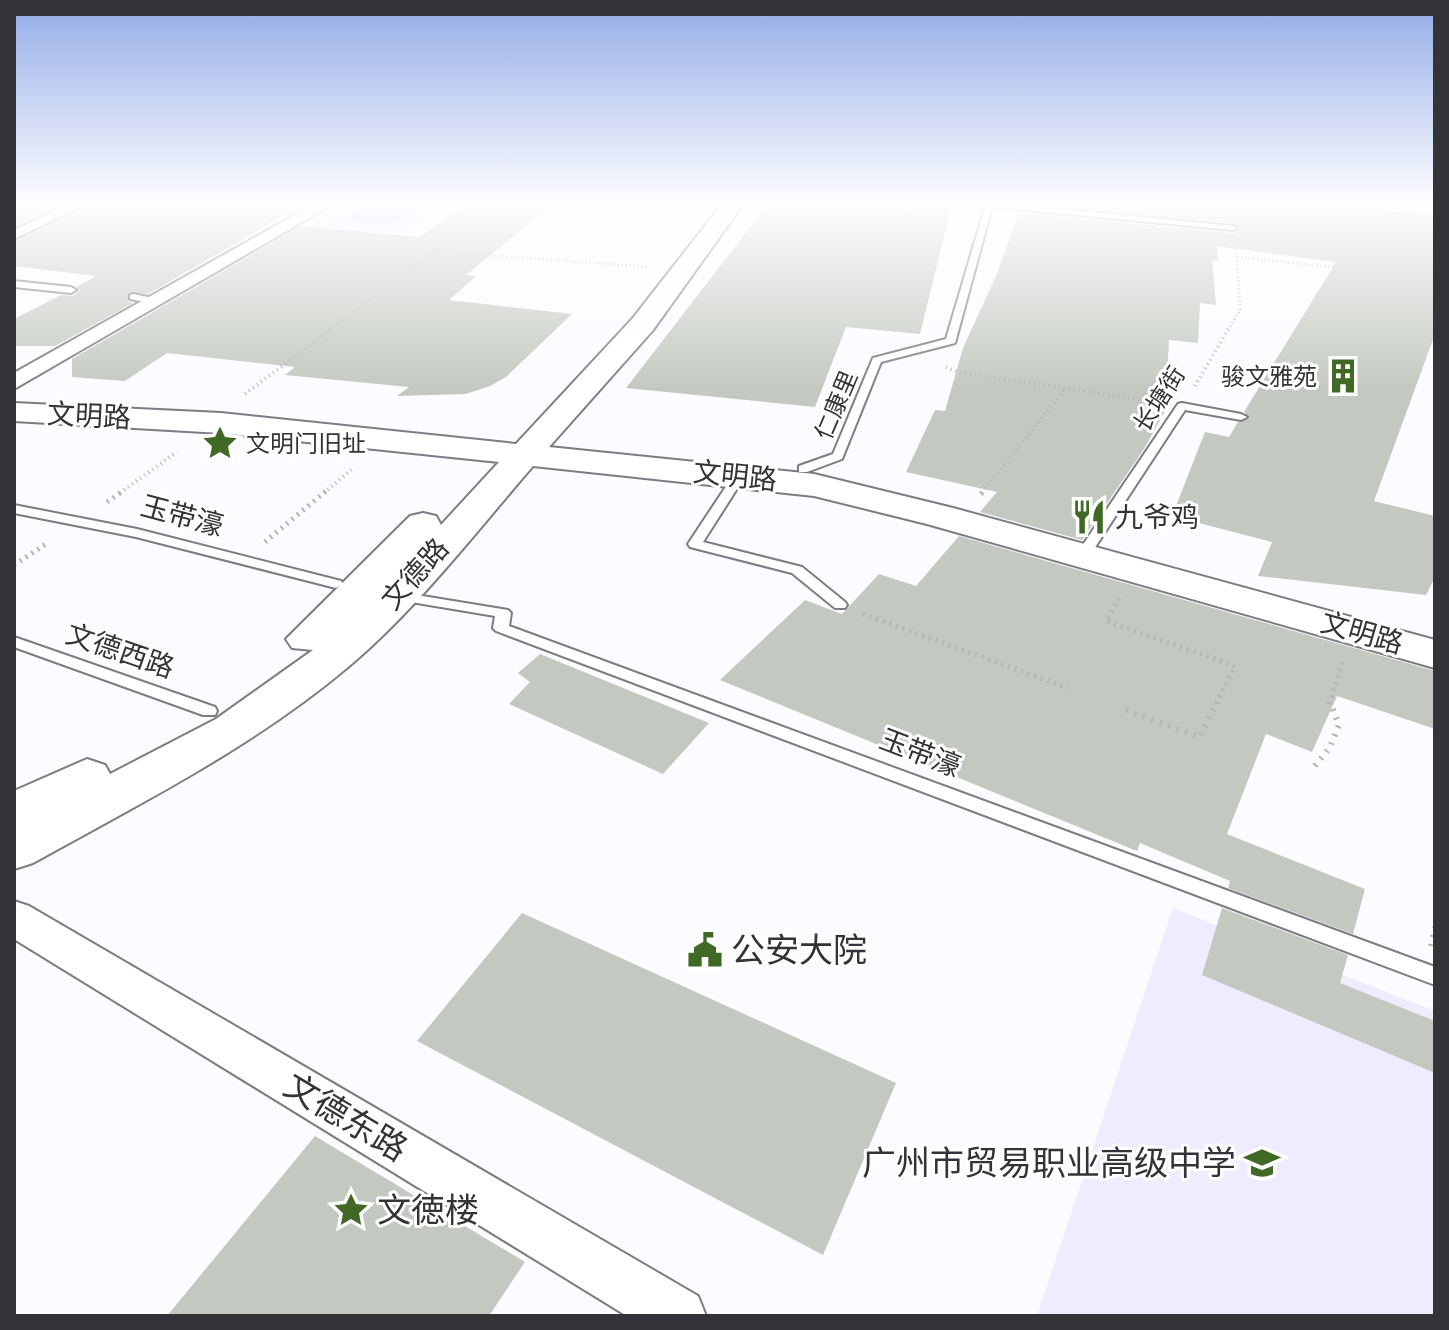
<svg xmlns="http://www.w3.org/2000/svg" width="1449" height="1330" viewBox="0 0 1449 1330" font-family="Helvetica,'Noto Sans SC',sans-serif">
<style>
.built{fill:#f0ecfd}
.green{fill:#cdc0f2}
.building{fill:#c3c9c0}
.lines{fill:none;stroke-linecap:round;stroke-linejoin:round}
.service-casing{stroke:#7d7b84;stroke-width:4}
.pedestrian-casing{stroke:#7d7b84;stroke-width:4}
.minor-casing{stroke:#7d7b84;stroke-width:4}
.secondary-casing{stroke:#7d7b84;stroke-width:4}
.path-far3{stroke:#b5b4b8;stroke-width:3;stroke-dasharray:1 3;stroke-linecap:butt}
.path-far2{stroke:#b5b4b8;stroke-width:4;stroke-dasharray:1 4;stroke-linecap:butt}
.path-far1{stroke:#b5b4b8;stroke-width:5;stroke-dasharray:2 5;stroke-linecap:butt}
.path{stroke:#b5b4b8;stroke-width:6;stroke-dasharray:2 7;stroke-linecap:butt}
.service{fill:#fff;fill-rule:evenodd}
.pedestrian{fill:#fff;fill-rule:evenodd}
.minor{fill:#fff;fill-rule:evenodd}
.secondary{fill:#fff;fill-rule:evenodd}
.labels{text-anchor:middle;dominant-baseline:central;stroke-width:6;stroke-linejoin:round;paint-order:stroke}
.far-poi-label{font-size:24px;fill:#343337;stroke:#fff;text-anchor:end}
.far-street-label{font-size:24px;fill:#343337;stroke:#fff}
.street-label{font-size:28px;fill:#343337;stroke:#fff}
.poi-label{font-size:28px;fill:#343337;stroke:#fff;text-anchor:start}
.near-poi-label{font-size:34px;fill:#343337;stroke:#fff;text-anchor:start}
.near-street-label{font-size:34px;fill:#343337;stroke:#fff}
</style>
<rect width="100%" height="100%" fill="#fcfbff"/>
<path class="built" d="M 352,203 L 451,203 L 362,261 L 293,235 Z
M 1173,908 L 1435,1011 L 1435,1316 L 1037,1316 Z"/>
<path class="green" d="M 368,203 L 428,203 C 406,218 372,237 349,215 Z"/>
<path class="building" d="M 14,204 L 65,204 L 14,227 Z
M 92,204 L 304,204 L 148,294 L 129,292 L 128,301 L 133,303 L 55,346 L 14,346 L 14,319 L 61,295 L 73,296 L 79,291 L 76,287 L 96,276 L 14,266 L 14,242 Z
M 467,204 L 547,209 L 466,275 L 476,276 L 449,300 L 572,314 L 506,377 L 490,386 L 466,394 L 397,396 L 409,387 L 285,375 L 295,367 L 167,353 L 125,381 L 72,377 L 72,359 L 301,226 L 419,237 Z
M 768,204 L 915,209 L 915,204 L 952,204 L 920,334 L 846,327 L 815,407 L 626,388 Z
M 1036,204 L 1379,204 L 1385,211 L 1435,215 L 1435,334 L 1374,501 L 1435,516 L 1435,577 L 1426,595 L 1258,576 L 1272,542 L 1172,516 L 1205,432 L 1229,437 L 1238,422 L 1250,418 L 1244,412 L 1336,262 L 1217,246 L 1218,261 L 1212,260 L 1216,305 L 1200,303 L 1198,343 L 1169,340 L 1165,411 L 1144,449 L 1082,540 L 980,512 L 997,492 L 906,472 L 935,410 L 945,411 L 963,348 L 996,276 L 1019,213 L 1233,233 L 1240,229 L 1233,223 Z
M 959,536 L 1435,671 L 1435,729 L 1337,696 L 1312,752 L 1266,734 L 1227,834 L 1365,889 L 1353,934 L 1228,888 L 1230,881 L 1140,843 L 1137,851 L 720,680 L 805,600 L 842,614 L 879,574 L 916,586 Z
M 540,654 L 709,723 L 663,774 L 509,704 L 530,682 L 518,673 Z
M 1222,908 L 1348,955 L 1340,983 L 1435,1021 L 1435,1073 L 1202,975 Z
M 522,913 L 896,1083 L 823,1255 L 417,1041 Z
M 315,1136 L 525,1262 L 489,1316 L 167,1316 Z"/>
<g class="lines">
<g class="service-casing">
<path id="service" d="M 978,203 L 1000,203 L 1233,226 L 1237,228 L 1233,230 L 992,207 L 955,343 L 881,362 L 842,459 L 807,472 L 799,472 L 799,466 L 833,454 L 873,358 L 946,339 L 985,207 Z
M 14,281 L 71,287 L 76,290 L 71,293 L 14,287 Z
M 133,294 L 158,299 L 160,301 L 155,304 L 130,299 L 130,295 Z
M 1182,403 L 1241,414 L 1247,417 L 1241,420 L 1185,410 L 1088,558 L 1078,558 L 1076,555 L 1178,404 Z
M 739,472 L 745,476 L 703,542 L 802,567 L 845,602 L 847,605 L 845,608 L 835,608 L 792,573 L 690,547 L 688,544 L 735,473 Z
M 14,505 L 137,529 L 341,581 L 343,584 L 336,588 L 136,537 L 14,513 Z
M 398,592 L 508,610 L 511,613 L 509,626 L 1435,967 L 1435,985 L 496,631 L 493,628 L 495,616 L 393,599 L 391,596 L 393,593 Z
M 14,637 L 215,707 L 217,711 L 215,715 L 203,715 L 14,647 Z"/>
</g>
<g class="pedestrian-casing">
<path id="pedestrian" d="M 73,203 L 89,203 L 14,239 L 14,230 Z"/>
</g>
<g class="minor-casing">
<path id="minor" d="M 316,203 L 335,203 L 14,389 L 14,373 Z
M 14,901 L 29,906 L 698,1296 L 706,1316 L 627,1316 L 14,939 Z"/>
</g>
<g class="secondary-casing">
<path id="secondary" d="M 723,203 L 744,203 L 653,330 L 549,447 L 814,474 L 953,508 L 1435,640 L 1435,668 L 927,524 L 814,496 L 533,466 C 474,534 417,609 348,667 C 253,747 141,803 33,863 L 14,869 L 14,791 L 87,759 L 105,765 L 110,774 L 216,719 L 313,650 L 292,648 L 286,639 L 410,516 L 423,513 L 436,516 L 441,525 L 499,462 L 221,433 L 14,421 L 14,403 L 221,413 L 516,444 L 633,318 Z"/>
</g>
<path class="path-far3" d="M 1237,257 L 1351,269
M 409,270 L 434,251 L 649,267
M 330,330 L 375,296
M 1228,330 L 1240,310 L 1236,248"/>
<path class="path-far2" d="M 946,367 L 957,372 L 1156,402
M 1195,386 L 1229,328
M 245,394 L 332,328
M 120,493 L 177,452
M 324,493 L 352,469
M 982,493 L 1065,389"/>
<path class="path-far1" d="M 981,494 L 984,491
M 107,502 L 123,491
M 265,542 L 326,491
M 14,565 L 49,542
M 1119,598 L 1106,621 L 1235,666 L 1216,704
M 863,614 L 1068,688
M 1329,704 L 1343,662"/>
<path class="path" d="M 1126,710 L 1200,737 L 1217,702
M 1315,766 L 1330,747 L 1339,725 L 1330,702
M 1431,946 L 1435,927"/>
<use href="#service" class="service"/>
<use href="#pedestrian" class="pedestrian"/>
<use href="#minor" class="minor"/>
<use href="#secondary" class="secondary"/>
</g>
<linearGradient id="sky" x2="0" y2="1"><stop stop-color="#93ace7"/><stop offset="0.52" stop-color="#fefdff"/><stop offset="1" stop-color="#fefdff" stop-opacity="0"/></linearGradient>
<rect width="1449" height="390" fill="url(#sky)"/>
<defs>
<g id="building-bare" transform="scale(2.76)"><path d="M-4-6H4V6H1V3H-1V6H-4ZM-2.5-4.3h1.7v1.8h-1.7ZM.8-4.3h1.7v1.8H.8ZM-2.5-1h1.7V.8h-1.7ZM.8-1h1.7V.8H.8Z" fill="#3f6925" stroke="#fff" stroke-width="2.5" paint-order="stroke"/></g>
<g id="sight-bare" transform="scale(2.76)"><path d="M0-6L1.8-2.2L6-1.7L2.9 1.2L3.7 5.4L0 3.3L-3.7 5.4L-2.9 1.2L-6-1.7L-1.8-2.2Z" fill="#3f6925" stroke="#fff" stroke-width="2.5" paint-order="stroke"/></g>
<g id="restaurant-bare" transform="scale(2.76)"><path d="M-5-6h1v4h1v-4h1v4h1v-4h1v5L-1.5 .5V6h-2V.5L-5-1ZM5-6V6H3V1.5H1.5Q1.5-4 5-6Z" fill="#3f6925" stroke="#fff" stroke-width="2.5" paint-order="stroke"/></g>
<g id="civic-bare" transform="scale(2.76)"><path d="M-.6-6.5H3V-4.5H.6V-3L4-1V1h2V6H-6V1h2V-1L-.6-3ZM-1.2 2.5V6h2.4V2.5Z" fill="#3f6925" stroke="#fff" stroke-width="2.5" paint-order="stroke"/></g>
<g id="school-bare" transform="scale(2.76)"><path d="M0-5L7-2L0 1L-7-2ZM-4 1L0 2.5L4 1V4Q0 6-4 4Z" fill="#3f6925" stroke="#fff" stroke-width="2.5" paint-order="stroke"/></g>
</defs>
<g fill-rule="evenodd">
<use href="#building-bare" x="1343" y="376"/>
<use href="#sight-bare" x="220" y="443"/>
<use href="#restaurant-bare" x="1089" y="517"/>
<use href="#civic-bare" x="705" y="950"/>
<use href="#school-bare" x="1262" y="1163"/>
<use href="#sight-bare" x="351" y="1210"/>
</g>
<g class="labels">
<g class="far-poi-label">
<text x="1317" y="376">骏文雅苑</text>
<text x="246" y="443" text-anchor="start">文明门旧址</text>
</g>
<g class="far-street-label">
<text transform="translate(1159 399) rotate(-57)">长塘街</text>
<text transform="translate(836 405) rotate(-67)">仁康里</text>
</g>
<g class="street-label">
<text transform="translate(89 416) rotate(3)">文明路</text>
<text transform="translate(735 476) rotate(6)">文明路</text>
<text transform="translate(182 516) rotate(15)">玉带濠</text>
<text transform="translate(415 574) rotate(-48)">文德路</text>
<text transform="translate(1362 633) rotate(16)">文明路</text>
<text transform="translate(120 651) rotate(19)">文德西路</text>
<text transform="translate(920 753) rotate(21)">玉带濠</text>
</g>
<g class="poi-label">
<text x="1115" y="517">九爷鸡</text>
</g>
<g class="near-poi-label">
<text x="731" y="950">公安大院</text>
<text x="1236" y="1163" text-anchor="end">广州市贸易职业高级中学</text>
<text x="377" y="1210">文徳楼</text>
</g>
<g class="near-street-label">
<text transform="translate(346 1117) rotate(31)">文德东路</text>
</g>
</g>
<rect width="1449" height="1330" fill="none" stroke="#343337" stroke-width="32"/>
</svg>
